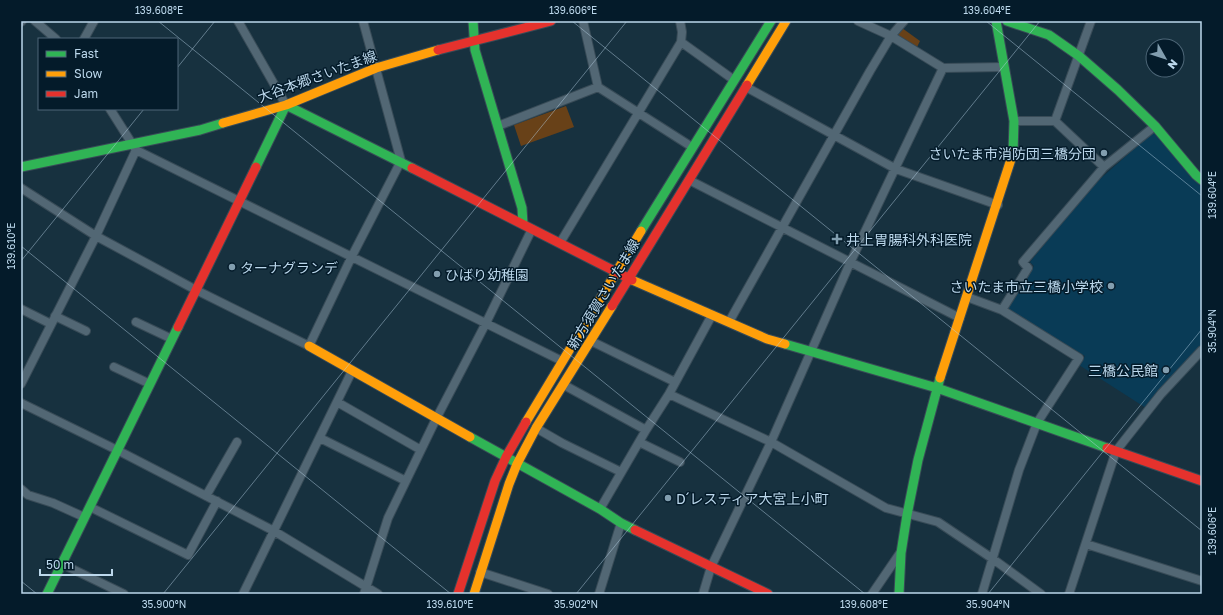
<svg xmlns="http://www.w3.org/2000/svg" width="1223" height="615" viewBox="0 0 1223 615" font-family="'Golos Text','Noto Sans JP',sans-serif">
<style>
.built{fill:#093b56}
.green{fill:#684118}
.lines{fill:none;stroke-linecap:round;stroke-linejoin:round}
.street-casing{stroke:#384b57;stroke-width:10}
.fast-casing{stroke:#384b57;stroke-width:11}
.slow-casing{stroke:#384b57;stroke-width:11}
.jam-casing{stroke:#384b57;stroke-width:11}
.street{stroke:#526774;stroke-width:8}
.fast{stroke:#30b455;stroke-width:9}
.slow{stroke:#ff9f0a;stroke-width:9}
.jam{stroke:#e5322d;stroke-width:9}
.ticks{fill:none;stroke:#bcd8ec;stroke-width:1;stroke-opacity:0.45}
.poi-dot{fill:#829eaf;stroke:#041b2a;stroke-width:1.5}
.labels{text-anchor:middle;dominant-baseline:central;stroke-width:3;stroke-linejoin:round;paint-order:stroke}
.street-label{font-size:14px;fill:#bcd8ec;stroke:#041b2a}
.poi-label{font-size:14px;fill:#bcd8ec;stroke:#041b2a;text-anchor:start}
.neatline{fill:none;stroke:#bcd8ec;stroke-width:1.5}
.ticks-label{font-size:10px;text-anchor:middle;fill:#bcd8ec}
</style>
<rect width="100%" height="100%" fill="#17313f"/>
<path class="built" d="M 1152,133 L 1156,133 L 1202,185 L 1202,346 L 1176,371 L 1146,408 L 1079,365 L 1085,356 L 1008,310 L 1008,307 L 1034,266 L 1030,262 L 1063,221 L 1099,180 Z"/>
<path class="green" d="M 902,28 L 920,41 L 916,49 L 898,37 L 897,35 Z
M 566,106 L 574,127 L 521,146 L 514,125 Z"/>
<g class="lines">
<g class="street-casing">
<path id="street" d="M 35,21 L 56,39
M 238,21 L 286,105
M 583,21 L 598,87 L 692,147
M 680,21 L 682,32 L 681,42 L 734,80
M 858,21 L 891,36 L 943,68 L 1004,67
M 21,22 L 22,21
M 84,39 L 94,21
M 746,87 L 896,169 L 998,205
M 110,109 L 136,150 L 562,361
M 1014,121 L 1055,121 L 1104,167
M 1055,121 L 1091,21
M 498,126 L 598,87
M 689,180 L 960,318
M 21,188 L 96,236 L 196,290 L 309,346 L 352,256 L 401,161 L 363,21
M 560,243 L 681,42
M 967,297 L 1002,310 L 1079,358 L 1037,423 L 1019,470 L 982,594
M 21,309 L 51,324
M 1002,310 L 1028,268 L 1023,262 L 1104,167 L 1155,126
M 55,316 L 86,331
M 136,322 L 172,339
M 729,322 L 870,71 L 891,36 L 904,21
M 591,341 L 675,382
M 114,367 L 150,384
M 21,384 L 96,236 L 136,150
M 564,385 L 646,430
M 669,394 L 771,442 L 886,508 L 938,522 L 993,559 L 1041,594
M 337,402 L 421,450
M 21,403 L 117,450 L 274,531 L 378,594
M 536,428 L 562,443 L 621,472
M 320,438 L 406,481
M 639,442 L 680,462
M 21,489 L 28,495 L 53,503 L 84,517
M 206,496 L 237,442
M 90,507 L 188,555 L 217,501
M 600,509 L 646,430 L 669,394 L 712,315
M 1086,544 L 1202,581
M 62,564 L 124,594
M 480,572 L 548,594
M 243,594 L 352,371
M 364,594 L 388,518 L 436,419 L 486,323 L 532,229
M 599,594 L 621,523
M 703,594 L 711,567 L 771,442 L 850,263 L 943,68
M 872,594 L 900,553
M 1069,594 L 1116,451 L 1161,394 L 1202,350"/>
</g>
<g class="fast-casing">
<path id="fast" d="M 473,21 L 475,50 L 522,208 L 523,224
M 996,21 L 1014,121 L 1013,153
M 1007,21 L 1049,35 L 1079,56 L 1118,90 L 1155,126 L 1196,175 L 1202,180
M 21,167 L 200,130 L 223,123
M 256,167 L 286,105 L 412,168
M 641,231 L 771,21
M 785,344 L 937,388 L 1107,448
M 470,437 L 600,509 L 621,523 L 635,530
M 47,594 L 178,327
M 899,594 L 901,553 L 907,515 L 918,460 L 940,378"/>
</g>
<g class="slow-casing">
<path id="slow" d="M 747,85 L 786,21
M 223,123 L 286,105 L 376,68 L 438,50
M 632,280 L 767,339 L 785,344
M 309,346 L 470,437
M 940,378 L 1013,153
M 526,422 L 641,231
M 474,594 L 509,484 L 517,464 L 536,428 L 612,306"/>
</g>
<g class="jam-casing">
<path id="jam" d="M 438,50 L 551,21
M 412,168 L 632,280
M 612,306 L 747,85
M 178,327 L 256,167
M 1107,448 L 1202,481
M 635,530 L 768,594
M 458,594 L 495,481 L 506,457 L 526,422"/>
</g>
<use href="#street" class="street"/>
<use href="#fast" class="fast"/>
<use href="#slow" class="slow"/>
<use href="#jam" class="jam"/>
</g>
<path class="ticks" d="M 158,21 L 865,594M 572,21 L 1202,531M 986,21 L 1202,196M 177,68 L 215,21M 21,246 L 451,594M 21,261 L 144,109M 21,581 L 37,594M 163,594 L 627,21M 576,594 L 1040,21M 988,594 L 1202,329"/>
<g class="poi-dot">
<circle cx="1104" cy="153" r="4"/>
<path d="M835 233h4v4h4v4h-4v4h-4v-4h-4v-4h4z"/>
<circle cx="232" cy="267" r="4"/>
<circle cx="437" cy="274" r="4"/>
<circle cx="1111" cy="286" r="4"/>
<circle cx="1166" cy="370" r="4"/>
<circle cx="668" cy="498" r="4"/>
</g>
<g class="labels">
<g class="street-label">
<text transform="translate(317 76) rotate(-20)">大谷本郷さいたま線</text>
<text transform="translate(603 294) rotate(-59)">新方須賀さいたま線</text>
</g>
<g class="poi-label">
<text x="1096" y="153" text-anchor="end">さいたま市消防団三橋分団</text>
<text x="846" y="239">井上胃腸科外科医院</text>
<text x="240" y="267">ターナグランデ</text>
<text x="445" y="274">ひばり幼稚園</text>
<text x="1103" y="286" text-anchor="end">さいたま市立三橋小学校</text>
<text x="1158" y="370" text-anchor="end">三橋公民館</text>
<text x="676" y="498">D´レスティア大宮上小町</text>
</g>
</g>
<rect width="1223" height="615" fill="none" stroke="#041b2a" stroke-width="44"/>
<rect x="38" y="38" width="140" height="72" fill="#041b2a" stroke="#4e6778"/>
<rect x="46" y="51" width="20" height="6" fill="#30b455" stroke="#4e6778"/>
<text x="74" y="58" font-size="12" fill="#bcd8ec">Fast</text>
<rect x="46" y="71" width="20" height="6" fill="#ff9f0a" stroke="#4e6778"/>
<text x="74" y="78" font-size="12" fill="#bcd8ec">Slow</text>
<rect x="46" y="91" width="20" height="6" fill="#e5322d" stroke="#4e6778"/>
<text x="74" y="98" font-size="12" fill="#bcd8ec">Jam</text>
<g transform="translate(1165 58) rotate(129)"><circle r="19" fill="#041b2a" stroke="#4e6778"/>
<path d="M0-3L7 15L0 10L-7 15Z" fill="#829eaf"/>
<text y="-6" font-size="11" font-weight="bold" text-anchor="middle" fill="#bcd8ec">N</text>
</g>
<path d="M40 569v6h72v-6" fill="none" stroke="#bcd8ec" stroke-width="2"/>
<text x="46" y="569" font-size="12" fill="#bcd8ec" stroke="#041b2a" stroke-width="3" paint-order="stroke">50 m</text>
<rect x="22" y="22" width="1179" height="571" class="neatline"/>
<g class="ticks-label">
<text x="159" y="14">139.608°E</text>
<text x="573" y="14">139.606°E</text>
<text x="987" y="14">139.604°E</text>
<text transform="translate(1212 195) rotate(-90)" y="4">139.604°E</text>
<text transform="translate(11 246) rotate(-90)" y="4">139.610°E</text>
<text transform="translate(1212 331) rotate(-90)" y="4">35.904°N</text>
<text transform="translate(1212 531) rotate(-90)" y="4">139.606°E</text>
<text x="164" y="608">35.900°N</text>
<text x="450" y="608">139.610°E</text>
<text x="576" y="608">35.902°N</text>
<text x="864" y="608">139.608°E</text>
<text x="988" y="608">35.904°N</text>
</g>
</svg>
